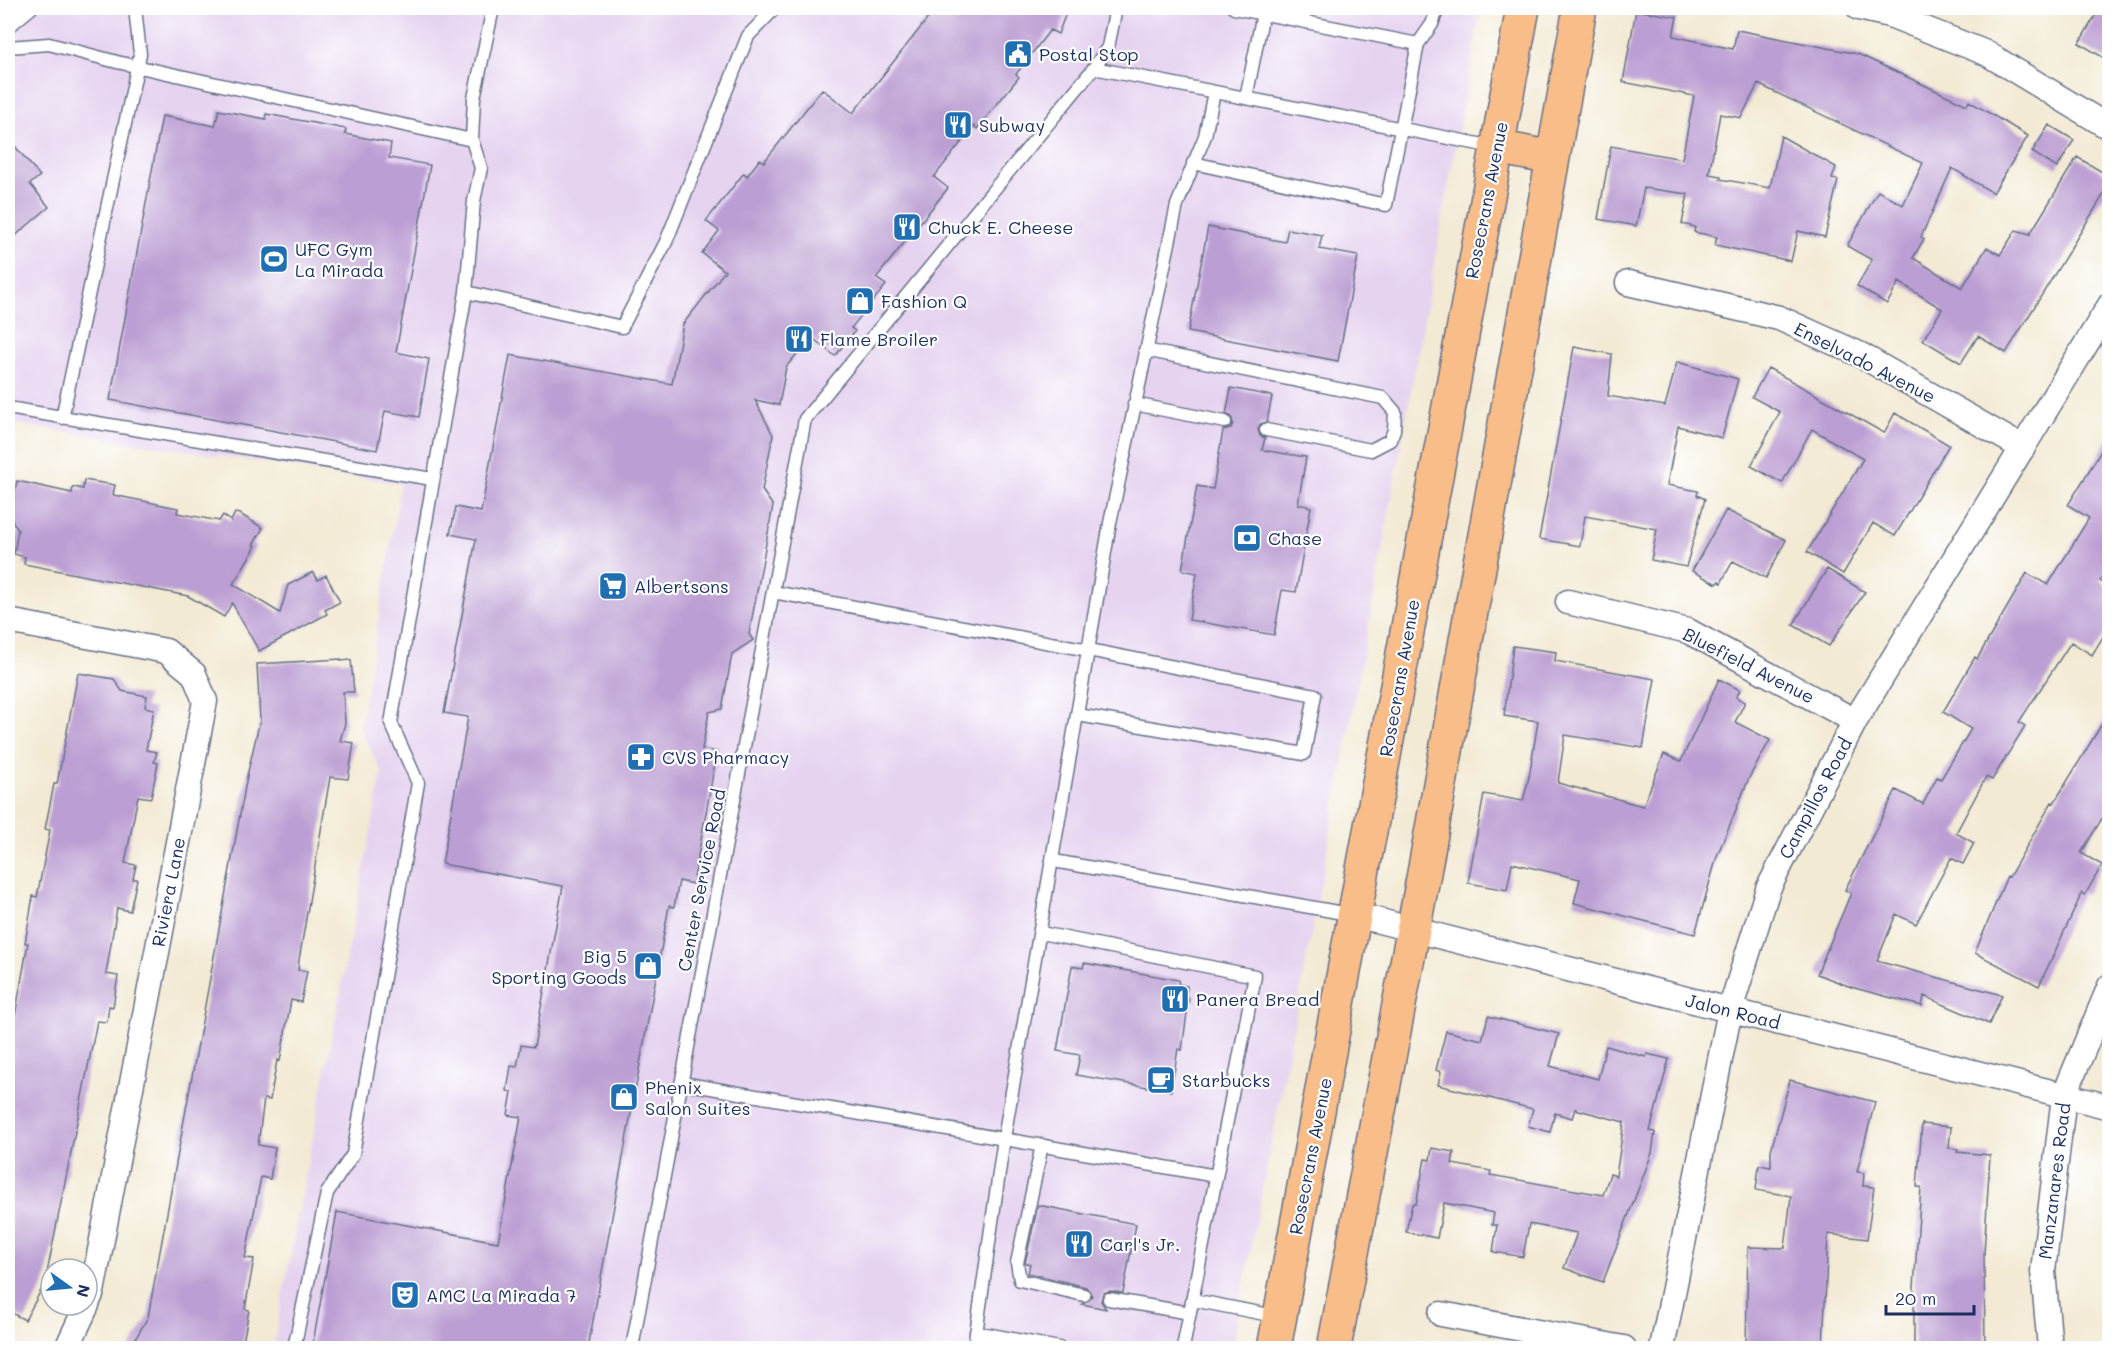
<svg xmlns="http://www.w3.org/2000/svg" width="2117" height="1356" viewBox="0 0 2117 1356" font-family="Mali,sans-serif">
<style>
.built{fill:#e5d3f0}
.building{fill:#bb9ed3}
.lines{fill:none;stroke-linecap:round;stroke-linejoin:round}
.lane-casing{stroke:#677087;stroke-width:15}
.street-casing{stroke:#677087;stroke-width:27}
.primary-casing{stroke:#677087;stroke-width:36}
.lane{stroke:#fff;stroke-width:12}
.street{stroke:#fff;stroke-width:24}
.primary{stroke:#f8bd89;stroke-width:33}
.labels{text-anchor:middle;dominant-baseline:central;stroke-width:4.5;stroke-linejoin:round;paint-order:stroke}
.poi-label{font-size:18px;fill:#1b2f5e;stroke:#fff;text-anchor:start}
.street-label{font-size:18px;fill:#1b2f5e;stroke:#fff}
</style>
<rect width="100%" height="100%" fill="#fff"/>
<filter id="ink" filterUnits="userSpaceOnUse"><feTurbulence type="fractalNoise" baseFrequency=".0167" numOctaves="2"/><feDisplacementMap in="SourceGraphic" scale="12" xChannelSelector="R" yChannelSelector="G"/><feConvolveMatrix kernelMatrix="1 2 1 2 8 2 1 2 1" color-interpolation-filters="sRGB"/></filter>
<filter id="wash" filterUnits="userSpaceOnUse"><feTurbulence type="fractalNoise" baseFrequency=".008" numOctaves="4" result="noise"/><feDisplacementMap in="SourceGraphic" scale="24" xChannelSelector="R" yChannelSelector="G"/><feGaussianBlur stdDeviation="1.35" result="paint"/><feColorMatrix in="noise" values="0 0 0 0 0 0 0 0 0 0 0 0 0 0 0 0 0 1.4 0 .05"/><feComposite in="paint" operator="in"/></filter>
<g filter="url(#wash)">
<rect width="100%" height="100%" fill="#f3ead4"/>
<path class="built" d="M 8,8 L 1481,8 L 1328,846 L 1232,1348 L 273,1348 L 382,772 L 360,729 L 401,484 L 8,423 Z"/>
<g id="blocks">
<path class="building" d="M 936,8 L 1068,8 L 1058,34 L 1050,30 L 1016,74 L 1019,77 L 977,129 L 974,126 L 934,177 L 948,188 L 876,278 L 886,285 L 851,328 L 855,331 L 835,356 L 811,337 L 786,367 L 779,405 L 755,400 L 773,435 L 762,490 L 773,506 L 749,634 L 753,640 L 732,654 L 722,709 L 709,712 L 702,749 L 717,752 L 693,884 L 679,881 L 674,907 L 669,906 L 588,1348 L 312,1348 L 337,1212 L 498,1242 L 521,1117 L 508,1115 L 512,1092 L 507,1091 L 511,1066 L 517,1067 L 521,1045 L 534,1047 L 563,886 L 442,864 L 468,717 L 444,713 L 476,539 L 450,534 L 456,507 L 481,512 L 510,355 L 672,384 L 683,324 L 725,271 L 702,253 L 719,231 L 706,221 L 744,173 L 747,176 L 760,159 L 764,162 L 822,89 L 853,113 Z
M 2100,8 L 2109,8 L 2109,61 L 2079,43 Z
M 1636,10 L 1677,17 L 1673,36 L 1733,49 L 1737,30 L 1858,54 L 1967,105 L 1969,101 L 2028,136 L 1993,193 L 1952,168 L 1921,237 L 1924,239 L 1913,258 L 1962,288 L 1987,247 L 2000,255 L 2016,230 L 2030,234 L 2077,157 L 2109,176 L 2109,186 L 2006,353 L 1978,336 L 1961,363 L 1923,340 L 1942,309 L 1899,282 L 1887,304 L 1857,286 L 1872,260 L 1847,246 L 1878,191 L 1903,205 L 1923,163 L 1758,84 L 1741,118 L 1720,114 L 1709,174 L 1721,176 L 1720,179 L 1770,188 L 1781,136 L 1836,167 L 1832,179 L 1838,180 L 1825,237 L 1798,231 L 1791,261 L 1715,245 L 1717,237 L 1694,232 L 1695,227 L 1682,224 L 1688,194 L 1644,188 L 1636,226 L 1598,219 L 1611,146 L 1682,159 L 1694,96 L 1623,82 Z
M 219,110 L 266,119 L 266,114 L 346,129 L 345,134 L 391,143 L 389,158 L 430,165 L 396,352 L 429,359 L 419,417 L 385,411 L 377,450 L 110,400 L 162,116 L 215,126 Z
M 2049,125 L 2074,140 L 2057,168 L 2032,152 Z
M 8,138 L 40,176 L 30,184 L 49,207 L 8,242 Z
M 1208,227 L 1285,242 L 1288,229 L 1322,235 L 1319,249 L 1358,256 L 1338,361 L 1188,332 Z
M 1574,347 L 1612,354 L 1608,396 L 1665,406 L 1677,362 L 1738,379 L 1722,438 L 1678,426 L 1667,485 L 1698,491 L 1697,495 L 1705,499 L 1686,567 L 1651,560 L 1657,529 L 1585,516 L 1580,546 L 1539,539 Z
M 1768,368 L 1884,433 L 1895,413 L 1949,445 L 1895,536 L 1873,523 L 1843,574 L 1807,552 L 1863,459 L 1812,429 L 1782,483 L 1751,466 L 1780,412 L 1752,397 Z
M 1231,388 L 1272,396 L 1267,422 L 1260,424 L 1258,429 L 1260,436 L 1265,438 L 1262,450 L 1306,457 L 1298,504 L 1311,507 L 1296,592 L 1282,590 L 1274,635 L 1189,620 L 1197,573 L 1182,570 L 1197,486 L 1213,489 L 1223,430 L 1231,428 L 1233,423 L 1231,416 L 1226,414 Z
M 2109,438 L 2109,564 L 2100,581 L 2109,587 L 2109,621 L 2106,632 L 2092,655 L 2071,642 L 2019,722 L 2025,726 L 1992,780 L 1986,777 L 1956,833 L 1974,843 L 1963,864 L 1951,858 L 1916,924 L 1896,914 L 1877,961 L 2002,995 L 1989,1024 L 1924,996 L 1922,1006 L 1851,987 L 1817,974 L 1851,893 L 1845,890 L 1896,790 L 1923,804 L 1937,777 L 1941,779 L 1971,729 L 1943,712 L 1975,657 L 1977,659 L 2027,573 L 2048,585 L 2089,518 L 2068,505 Z
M 84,480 L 115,485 L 113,495 L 178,508 L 177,513 L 219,521 L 223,515 L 231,521 L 235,513 L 240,514 L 263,528 L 253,545 L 256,546 L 233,584 L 280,613 L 288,585 L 313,572 L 318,580 L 326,575 L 340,602 L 325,610 L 327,614 L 259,651 L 232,603 L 224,617 L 188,596 L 24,564 L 25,557 L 14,554 L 18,530 L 10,517 L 17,481 L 72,493 L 73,487 L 83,489 Z
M 1726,510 L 1786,540 L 1766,578 L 1733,561 L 1721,583 L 1719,581 L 1717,584 L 1692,571 Z
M 1827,569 L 1865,592 L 1829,646 L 1793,625 Z
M 1513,646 L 1556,652 L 1555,661 L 1655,679 L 1643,748 L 1565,735 L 1558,783 L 1643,806 L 1664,754 L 1681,761 L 1719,679 L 1740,690 L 1736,697 L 1745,702 L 1735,722 L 1770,740 L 1749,778 L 1717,856 L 1695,934 L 1574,903 L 1580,879 L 1512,863 L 1507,890 L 1468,883 L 1484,794 L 1523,801 L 1529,777 L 1538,721 L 1504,716 Z
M 341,659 L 341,661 L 351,660 L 354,692 L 343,692 L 345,723 L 340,741 L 354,743 L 348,779 L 330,777 L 299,960 L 298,970 L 307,971 L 301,1002 L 291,1000 L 280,1061 L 277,1060 L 270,1100 L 264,1099 L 258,1145 L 275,1148 L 270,1179 L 261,1177 L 245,1258 L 254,1259 L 245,1309 L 249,1310 L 242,1348 L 130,1348 L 148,1317 L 247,776 L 260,720 L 257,664 Z
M 78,673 L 114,679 L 122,691 L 147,696 L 145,707 L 154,709 L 146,750 L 157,752 L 154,762 L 158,763 L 151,798 L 138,796 L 125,863 L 136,865 L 133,879 L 137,879 L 130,911 L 117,908 L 106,974 L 118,976 L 113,1007 L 109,1006 L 107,1022 L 97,1021 L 45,1283 L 25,1320 L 8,1311 L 8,1036 L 10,1022 L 14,1022 L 28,943 L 25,943 L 33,896 L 37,897 L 50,830 L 45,829 L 54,784 L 57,784 Z
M 2109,712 L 2109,807 L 2081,853 L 2102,865 L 2085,895 L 2082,893 L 2039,986 L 1975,953 L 2007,876 L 2009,877 L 2052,802 L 2054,803 Z
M 1084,963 L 1179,980 L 1178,984 L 1187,986 L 1186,997 L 1189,998 L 1182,1050 L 1178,1049 L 1171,1091 L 1076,1075 L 1080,1055 L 1057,1051 L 1072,966 L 1083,968 Z
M 1488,1016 L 1559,1034 L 1550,1066 L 1598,1079 L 1606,1046 L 1646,1057 L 1647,1054 L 1669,1059 L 1650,1131 L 1655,1132 L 1652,1153 L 1603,1282 L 1564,1268 L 1577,1233 L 1529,1224 L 1523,1257 L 1493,1252 L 1497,1225 L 1492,1225 L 1494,1213 L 1444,1203 L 1437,1238 L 1406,1232 L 1412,1204 L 1416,1204 L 1425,1159 L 1430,1160 L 1432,1148 L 1454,1152 L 1452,1164 L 1491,1171 L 1490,1175 L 1603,1195 L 1610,1174 L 1616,1176 L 1624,1122 L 1575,1109 L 1572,1118 L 1555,1113 L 1550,1132 L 1528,1126 L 1533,1109 L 1438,1085 L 1441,1072 L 1436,1070 L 1446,1031 L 1482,1040 Z
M 1790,1080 L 1875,1102 L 1857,1172 L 1864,1173 L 1863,1186 L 1874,1187 L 1867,1239 L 1828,1234 L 1823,1348 L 1746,1348 L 1748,1247 L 1785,1248 L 1791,1196 L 1756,1190 L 1759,1165 L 1771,1167 L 1771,1150 Z
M 1922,1124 L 1951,1127 L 1949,1148 L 1958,1149 L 1957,1152 L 1990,1155 L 1984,1254 L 1985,1348 L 1914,1348 L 1914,1287 L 1921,1187 L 1917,1187 Z
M 1038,1205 L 1136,1224 L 1123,1293 L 1110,1291 L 1103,1293 L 1101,1301 L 1106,1309 L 1082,1304 L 1092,1296 L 1086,1287 L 1028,1273 L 1030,1264 L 1025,1263 Z"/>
</g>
</g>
<g filter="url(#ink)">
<use href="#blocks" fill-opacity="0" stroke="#677087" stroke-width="1.5"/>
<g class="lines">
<g class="lane-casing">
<path id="lane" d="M 1234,8 L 1418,44
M 8,27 L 31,8
M 8,47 L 49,44 L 117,62 L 472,140 L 481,168 L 474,201 L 466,292 L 391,723 L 418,783 L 353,1154 L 327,1193 L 294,1348
M 1094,68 L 1494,147
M 1246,98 L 1263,13
M 472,140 L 474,98 L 493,8
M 1193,163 L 1386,205 L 1418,44 L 1432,24 L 1438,8
M 466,292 L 622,327 L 666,242 L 748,36 L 775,8
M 1145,350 L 1383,398 L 1395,412 L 1394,430 L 1390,440 L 1371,450 L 1266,430
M 1134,404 L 1225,422
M 8,408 L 432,479
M 62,418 L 140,54 L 135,8
M 773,592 L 1089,650 L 1315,695 L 1304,754 L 1078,715
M 1054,861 L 1354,915
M 1041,933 L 1255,976 L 1183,1348
M 682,1083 L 1216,1176
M 1042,1145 L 1017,1263 L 1020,1280 L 1084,1295
M 1109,1299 L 1190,1313
M 1193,1300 L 1280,1317
M 976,1332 L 1059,1348
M 632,1348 L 805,419 L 1094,68 L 1108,47 L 1116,8
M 974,1348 L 1004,1138 L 1110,523 L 1177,205 L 1205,136 L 1214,92"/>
</g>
<g class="street-casing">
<path id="street" d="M 1859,8 L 1890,15 L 1986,53 L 2110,128
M 1628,283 L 1779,318 L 1859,354 L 2023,448
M 1568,602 L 1688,631 L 1855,721
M 8,621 L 166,651 L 194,674 L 205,701 L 92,1292 L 87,1304
M 1356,915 L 2110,1107
M 1441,1314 L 1624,1348
M 67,1348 L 87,1305
M 1662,1348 L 1730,1010 L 1768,889 L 1855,721 L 2110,305
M 2050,1348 L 2043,1271 L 2064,1096 L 2110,986"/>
</g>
<g class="primary-casing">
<path id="primary" d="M 1496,147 L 1553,158
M 1274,1348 L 1523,8
M 1334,1348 L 1424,873 L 1580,8"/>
</g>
<use href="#lane" class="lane"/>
<use href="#street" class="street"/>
<use href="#primary" class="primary"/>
</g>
</g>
<defs>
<g id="civic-square" transform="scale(1.5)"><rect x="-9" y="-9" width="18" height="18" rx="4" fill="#1f6fb2" stroke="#fff"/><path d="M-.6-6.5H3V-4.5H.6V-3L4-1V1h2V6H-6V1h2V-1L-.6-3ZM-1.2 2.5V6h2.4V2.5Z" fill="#fff"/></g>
<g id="restaurant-square" transform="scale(1.5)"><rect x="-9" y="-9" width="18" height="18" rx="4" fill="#1f6fb2" stroke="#fff"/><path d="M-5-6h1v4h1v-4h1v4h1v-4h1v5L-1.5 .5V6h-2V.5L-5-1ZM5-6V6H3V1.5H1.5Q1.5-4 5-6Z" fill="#fff"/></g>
<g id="stadium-square" transform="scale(1.5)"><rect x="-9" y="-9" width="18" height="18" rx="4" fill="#1f6fb2" stroke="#fff"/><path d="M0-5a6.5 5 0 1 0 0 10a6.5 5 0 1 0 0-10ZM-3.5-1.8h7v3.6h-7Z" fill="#fff"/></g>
<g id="shop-square" transform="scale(1.5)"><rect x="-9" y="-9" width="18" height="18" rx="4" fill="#1f6fb2" stroke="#fff"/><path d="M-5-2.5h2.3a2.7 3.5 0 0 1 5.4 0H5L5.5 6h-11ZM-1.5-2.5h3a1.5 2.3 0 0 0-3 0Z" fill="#fff"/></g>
<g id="bank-square" transform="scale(1.5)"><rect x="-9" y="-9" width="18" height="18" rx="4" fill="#1f6fb2" stroke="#fff"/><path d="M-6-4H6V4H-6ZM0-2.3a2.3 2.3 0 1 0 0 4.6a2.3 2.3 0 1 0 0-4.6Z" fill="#fff"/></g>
<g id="supermarket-square" transform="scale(1.5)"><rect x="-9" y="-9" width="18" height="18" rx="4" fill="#1f6fb2" stroke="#fff"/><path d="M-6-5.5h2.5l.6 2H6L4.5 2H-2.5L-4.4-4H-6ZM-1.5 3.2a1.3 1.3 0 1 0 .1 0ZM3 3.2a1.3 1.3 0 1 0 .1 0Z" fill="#fff"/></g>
<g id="pharmacy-square" transform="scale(1.5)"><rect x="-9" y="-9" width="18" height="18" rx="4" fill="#1f6fb2" stroke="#fff"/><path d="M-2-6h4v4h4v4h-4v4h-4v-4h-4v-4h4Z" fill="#fff"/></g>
<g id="cafe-square" transform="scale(1.5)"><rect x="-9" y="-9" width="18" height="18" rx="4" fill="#1f6fb2" stroke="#fff"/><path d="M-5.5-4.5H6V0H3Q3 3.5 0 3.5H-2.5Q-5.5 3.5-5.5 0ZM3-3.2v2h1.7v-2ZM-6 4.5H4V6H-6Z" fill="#fff"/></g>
<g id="theatre-square" transform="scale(1.5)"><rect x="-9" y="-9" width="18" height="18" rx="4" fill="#1f6fb2" stroke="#fff"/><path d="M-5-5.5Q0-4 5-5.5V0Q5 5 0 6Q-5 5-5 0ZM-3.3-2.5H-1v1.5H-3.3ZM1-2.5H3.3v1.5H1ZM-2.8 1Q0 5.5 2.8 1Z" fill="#fff"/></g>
</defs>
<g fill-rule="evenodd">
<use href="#civic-square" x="1018" y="54"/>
<use href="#restaurant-square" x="958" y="125"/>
<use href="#restaurant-square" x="907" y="227"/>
<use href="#stadium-square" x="274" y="259"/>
<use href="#shop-square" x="860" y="301"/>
<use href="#restaurant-square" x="799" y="339"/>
<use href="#bank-square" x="1247" y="538"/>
<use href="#supermarket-square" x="613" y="586"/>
<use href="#pharmacy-square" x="641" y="757"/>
<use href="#shop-square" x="648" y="966"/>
<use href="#restaurant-square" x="1175" y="999"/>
<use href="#cafe-square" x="1161" y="1080"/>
<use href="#shop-square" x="624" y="1097"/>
<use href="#restaurant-square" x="1079" y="1244"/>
<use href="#theatre-square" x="405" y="1295"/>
</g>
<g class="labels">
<g class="poi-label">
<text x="1039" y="54">Postal Stop</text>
<text x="979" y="125">Subway</text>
<text x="928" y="227">Chuck E. Cheese</text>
<text x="295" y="249">UFC Gym<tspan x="295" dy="21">La Mirada</tspan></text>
<text x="881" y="301">Fashion Q</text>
<text x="820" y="339">Flame Broiler</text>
<text x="1268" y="538">Chase</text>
<text x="634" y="586">Albertsons</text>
<text x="662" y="757">CVS Pharmacy</text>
<text x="627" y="956" text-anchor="end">Big 5<tspan x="627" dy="21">Sporting Goods</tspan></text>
<text x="1196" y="999">Panera Bread</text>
<text x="1182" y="1080">Starbucks</text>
<text x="645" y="1087">Phenix<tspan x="645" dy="21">Salon Suites</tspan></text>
<text x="1100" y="1244">Carl's Jr.</text>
<text x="426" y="1295">AMC La Mirada 7</text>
</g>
<g class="street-label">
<text transform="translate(1486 200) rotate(-79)">Rosecrans Avenue</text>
<text transform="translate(1865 362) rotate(27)">Enselvado Avenue</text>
<text transform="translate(1749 665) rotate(27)">Bluefield Avenue</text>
<text transform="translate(1399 678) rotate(-80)">Rosecrans Avenue</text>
<text transform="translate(1815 798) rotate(-62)">Campillos Road</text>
<text transform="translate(701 880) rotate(-79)">Center Service Road</text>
<text transform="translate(168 892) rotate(-79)">Riviera Lane</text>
<text transform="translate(1733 1011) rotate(14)">Jalon Road</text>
<text transform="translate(1310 1156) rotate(-79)">Rosecrans Avenue</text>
<text transform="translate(2054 1181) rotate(-83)">Manzanares Road</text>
</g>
</g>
<rect width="2117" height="1356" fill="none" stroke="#fff" stroke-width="30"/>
<g transform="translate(69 1287) rotate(105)"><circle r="28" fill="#ffffff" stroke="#a4acbf" stroke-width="1.5"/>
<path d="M0-4.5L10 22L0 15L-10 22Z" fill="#1f6fb2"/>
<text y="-9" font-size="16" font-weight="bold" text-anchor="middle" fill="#1b2f5e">N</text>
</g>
<path d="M1886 1305v9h88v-9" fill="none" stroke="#1b2f5e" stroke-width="3"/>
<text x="1895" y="1305" font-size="18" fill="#1b2f5e" stroke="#ffffff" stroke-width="4.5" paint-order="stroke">20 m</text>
</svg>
